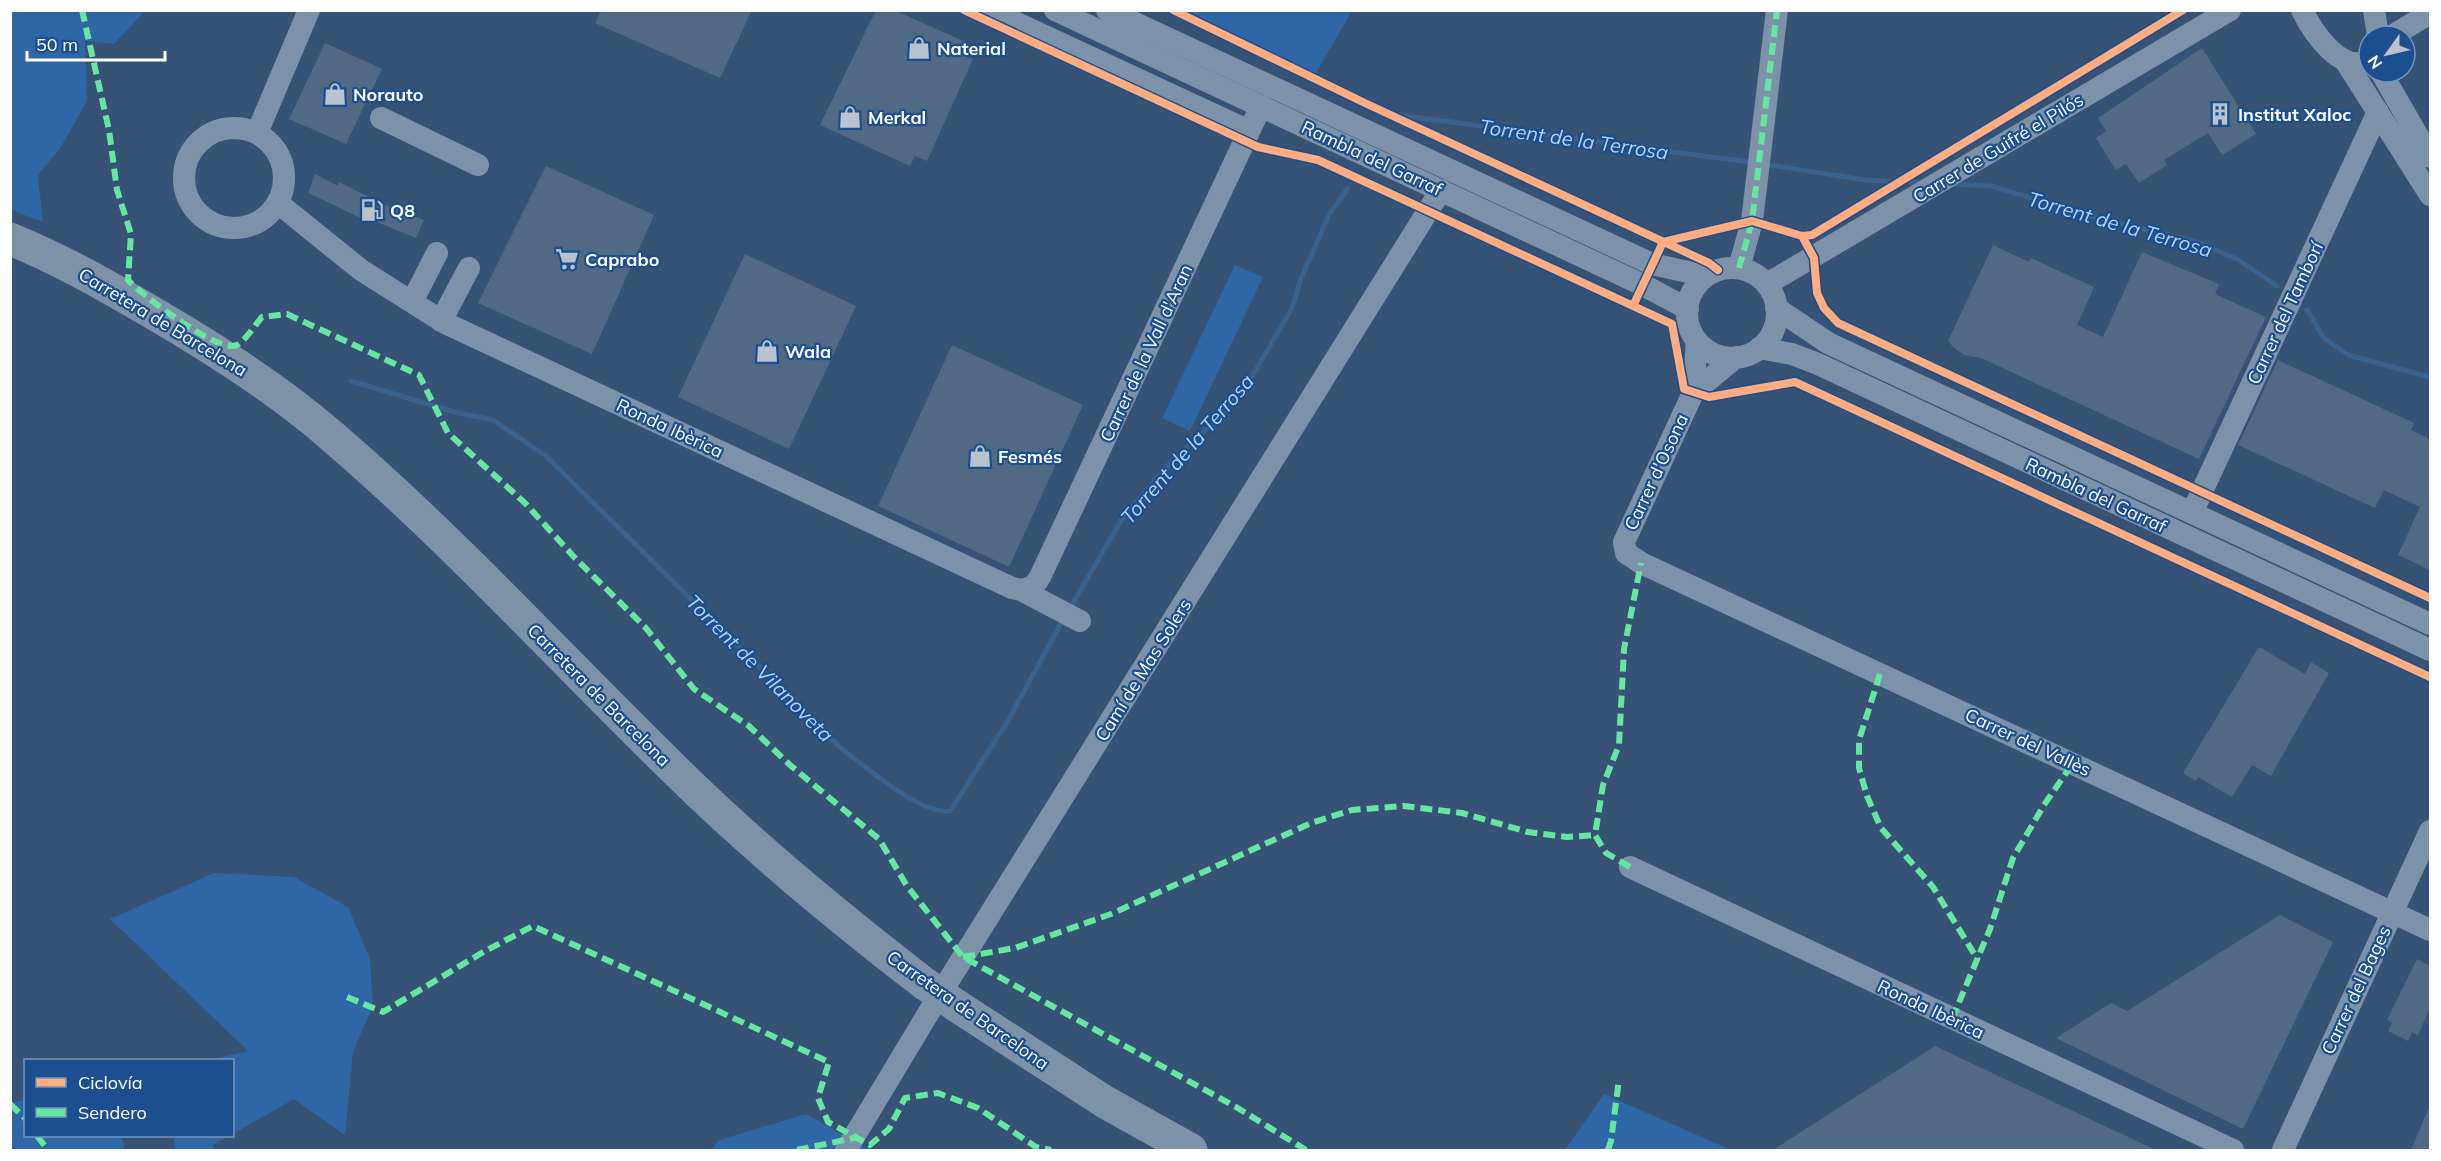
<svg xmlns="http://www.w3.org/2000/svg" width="2441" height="1161" viewBox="0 0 2441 1161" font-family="Mulish,sans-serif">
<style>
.green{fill:#2f66a5}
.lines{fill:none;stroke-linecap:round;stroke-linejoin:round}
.stream{stroke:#3b618d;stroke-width:5}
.building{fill:#526984}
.minor{stroke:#7d92a8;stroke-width:22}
.highway{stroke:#7e92a7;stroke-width:33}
.highway-bridge{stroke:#7e92a7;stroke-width:33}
.quiet{stroke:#66e7a1;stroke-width:6;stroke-dasharray:12 6;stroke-linecap:butt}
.cycleway-casing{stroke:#1b4f8f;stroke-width:11}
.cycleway{stroke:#ffac80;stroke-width:8}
.labels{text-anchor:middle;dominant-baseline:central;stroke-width:4.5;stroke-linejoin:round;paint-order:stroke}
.poi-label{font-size:18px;font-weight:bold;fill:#fff;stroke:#1b4f8f;text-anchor:start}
.street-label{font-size:18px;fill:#fff;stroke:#1b4f8f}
.water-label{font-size:20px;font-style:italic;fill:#b5d3f5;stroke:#1b4f8f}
</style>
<rect width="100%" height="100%" fill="#365274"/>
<path class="green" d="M 10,11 L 145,11 L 114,44 L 85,41 L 87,101 L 61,147 L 38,175 L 43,222 L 11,210 Z
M 1178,11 L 1352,11 L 1315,75 Z
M 1235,265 L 1263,277 L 1190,431 L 1162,418 Z
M 214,873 L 294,877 L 348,907 L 370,959 L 373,1006 L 353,1052 L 345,1135 L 294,1099 L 233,1134 L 232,1060 L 209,1060 L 248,1051 L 110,919 Z
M 1604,1094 L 1731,1150 L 1565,1150 Z
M 25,1100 L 26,1136 L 121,1136 L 125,1150 L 11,1150 L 11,1103 Z
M 806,1114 L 869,1150 L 711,1150 L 719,1140 Z
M 173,1136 L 230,1136 L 214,1144 L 213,1150 L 176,1150 Z"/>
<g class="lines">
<path class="stream" d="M 1399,115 L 1748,162
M 1770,165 L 1865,180 L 1923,183
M 1951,184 L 1991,186 L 2087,215 L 2197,242 L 2237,259 L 2277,286
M 2307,310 L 2324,338 L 2348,355 L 2430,377
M 351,381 L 454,412 L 493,420 L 546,456 L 841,748 C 864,766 921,815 950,811 L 1006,724 L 1064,618
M 1069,610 L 1122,519 L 1172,461 L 1217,420 L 1256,370 L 1292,308 L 1300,281 L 1329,215 L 1348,188"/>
</g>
<path class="building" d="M 601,10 L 752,10 L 720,78 L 595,23 Z
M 876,10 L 894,10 L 970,44 L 964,56 L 973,59 L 927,161 L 915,156 L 910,166 L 820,125 Z
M 325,43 L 382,69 L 346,144 L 289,119 Z
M 2202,48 L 2256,134 L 2222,155 L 2208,133 L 2164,160 L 2167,165 L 2139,183 L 2126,164 L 2116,170 L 2096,138 L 2106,131 L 2098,118 Z
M 546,166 L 654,215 L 592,354 L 478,303 Z
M 315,174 L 338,186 L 339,182 L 387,206 L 387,205 L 424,220 L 416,238 L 362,216 L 361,218 L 308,193 Z
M 1993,245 L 2029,262 L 2031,258 L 2094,287 L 2077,325 L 2103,337 L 2142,252 L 2219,284 L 2215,294 L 2266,317 L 2199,459 L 1981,358 L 1964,355 L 1954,348 L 1948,341 Z
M 745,254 L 856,306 L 789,449 L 678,397 Z
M 952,345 L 1083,405 L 1009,567 L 878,506 Z
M 2278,360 L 2414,423 L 2411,430 L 2430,439 L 2430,570 L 2398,555 L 2420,507 L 2384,490 L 2375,508 L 2238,445 Z
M 2259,647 L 2305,674 L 2311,662 L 2329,673 L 2271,776 L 2252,765 L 2232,797 L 2198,777 L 2196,781 L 2183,773 Z
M 2280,915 L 2333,942 L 2243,1129 L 2056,1038 L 2111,1003 L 2127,1011 Z
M 2417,959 L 2430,966 L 2430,1008 L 2418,1035 L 2412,1032 L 2408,1041 L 2388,1031 L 2392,1023 L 2387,1020 Z
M 1935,1046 L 2077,1113 L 2156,1150 L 1773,1150 Z
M 2430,1105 L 2430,1150 L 2411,1150 Z"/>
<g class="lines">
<path class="minor" d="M 989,10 L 1249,131
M 1055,10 L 1643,285 L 1688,309
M 1107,10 L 1652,264 L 1706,276
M 2302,10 C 2312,31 2342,76 2369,60
M 2374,10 L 2378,36
M 2392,36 L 2430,13
M 2346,62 L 2430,195
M 2381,72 L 2430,157
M 381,118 L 478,165
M184 178a50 50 0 1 1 100 0a50 50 0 1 1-100 0Z
M 257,133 L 309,10
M 278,203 L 361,270 L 445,323 L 1012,588 L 1021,590 L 1080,621
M 1739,268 L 1752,221 L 1777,10
M1687 313a45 45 0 1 1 90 0a45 45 0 1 1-90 0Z
M 1767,284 L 2230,10
M 412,302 L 437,253
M 1776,308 L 1828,343 L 2430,624
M 441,321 L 469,268
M 1697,341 L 1693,393 L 1624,542 L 1626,553 L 1641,563 L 2430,930
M 1759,348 L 1792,354 L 1818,364 L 2430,650
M 1693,393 L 1736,357
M 2192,513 L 2378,112
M 1021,590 L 1033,587 L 1040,577 L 1261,106
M 1630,867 L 2233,1150
M 846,1150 L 929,1012 L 1441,190
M 2283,1150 L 2430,831"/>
<path class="highway" d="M 10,239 C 60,259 107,286 153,313 C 216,350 279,390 334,438 C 455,542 562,660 676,771 C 754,848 838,917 925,984
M 957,1006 L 1105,1102 L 1191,1150"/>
<path class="highway-bridge" d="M 925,984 L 957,1006"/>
<path class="quiet" d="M 82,10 L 109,130 L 117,190 L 131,234 L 128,280 C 142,295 218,354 237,345 C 246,340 255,325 262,317 L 287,314 L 419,375 L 448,433 L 525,503 L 575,558 L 645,627 L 694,689 L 749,726 L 790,765 L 879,839 L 907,886 L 963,957 L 1236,1107 L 1306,1150
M 1739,268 L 1752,221 L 1777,10
M 1880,674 L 1859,740 L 1859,768 L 1867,796 L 1881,828 L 1933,887 L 1978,960
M 1630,867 L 1606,853 L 1595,835 L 1603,785 L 1619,745 L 1624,649 L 1641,563
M 963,957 L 1015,948 L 1111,914 L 1311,823 L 1352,810 L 1404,806 L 1462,813 L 1528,832 L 1567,837 L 1595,835
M 347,997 L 383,1012 L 485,951 L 533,926 L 829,1062 L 818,1098 L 828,1122 L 870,1145 L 889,1129 L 905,1098 L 938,1093 L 978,1108 L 1036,1147 L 1051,1150
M 1952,1019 L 1990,929 L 2013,858 L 2044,805 L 2073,763
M 10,1104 L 26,1119
M 37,1136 L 48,1150
M 797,1150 L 854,1138
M 1608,1150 L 1611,1141 L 1619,1079"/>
<g class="cycleway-casing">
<path id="cycleway" d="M 964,10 L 1258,147 L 1318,160 L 1672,324 L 1684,389 L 1709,397 L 1795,382 L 2430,677
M 1173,10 L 1367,104 L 1709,263 L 1718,270
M 1802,236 L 1814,258 L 1817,293 L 1824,308 L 1838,323 L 2430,598
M 1633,306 L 1663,242 L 1752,221 L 1802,236 L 1812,235 L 2183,10"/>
</g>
<use href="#cycleway" class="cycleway"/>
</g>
<defs>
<g id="shop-bare" transform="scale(1.8)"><path d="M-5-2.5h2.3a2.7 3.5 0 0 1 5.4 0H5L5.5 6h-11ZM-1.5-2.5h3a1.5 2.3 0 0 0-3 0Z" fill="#b9c2ce" stroke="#1b4f8f" stroke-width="2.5" paint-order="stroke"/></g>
<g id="building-bare" transform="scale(1.8)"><path d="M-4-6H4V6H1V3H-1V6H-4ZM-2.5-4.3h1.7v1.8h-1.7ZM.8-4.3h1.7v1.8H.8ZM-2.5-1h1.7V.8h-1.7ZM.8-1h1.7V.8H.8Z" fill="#b9c2ce" stroke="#1b4f8f" stroke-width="2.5" paint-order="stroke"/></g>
<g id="fuel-bare" transform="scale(1.8)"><path d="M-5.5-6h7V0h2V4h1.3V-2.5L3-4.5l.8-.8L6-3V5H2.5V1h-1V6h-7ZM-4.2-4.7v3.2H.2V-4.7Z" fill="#b9c2ce" stroke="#1b4f8f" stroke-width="2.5" paint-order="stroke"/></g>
<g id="supermarket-bare" transform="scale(1.8)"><path d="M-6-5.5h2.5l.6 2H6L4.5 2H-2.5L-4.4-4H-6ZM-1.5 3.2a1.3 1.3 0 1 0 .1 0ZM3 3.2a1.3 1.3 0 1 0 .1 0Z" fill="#b9c2ce" stroke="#1b4f8f" stroke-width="2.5" paint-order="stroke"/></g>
</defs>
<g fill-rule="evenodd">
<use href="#shop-bare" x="919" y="48"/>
<use href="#shop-bare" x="335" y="94"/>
<use href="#building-bare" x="2220" y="114"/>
<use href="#shop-bare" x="850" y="117"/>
<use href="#fuel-bare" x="372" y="210"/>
<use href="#supermarket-bare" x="567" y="259"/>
<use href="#shop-bare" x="767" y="351"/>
<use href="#shop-bare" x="980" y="456"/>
</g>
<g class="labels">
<g class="poi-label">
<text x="937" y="48">Naterial</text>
<text x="353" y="94">Norauto</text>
<text x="2238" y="114">Institut Xaloc</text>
<text x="868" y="117">Merkal</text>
<text x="390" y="210">Q8</text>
<text x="585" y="259">Caprabo</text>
<text x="785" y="351">Wala</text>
<text x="998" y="456">Fesmés</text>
</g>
<g class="street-label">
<text transform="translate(1998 148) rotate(-31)">Carrer de Guifré el Pilós</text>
<text transform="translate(1372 158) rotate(25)">Rambla del Garraf</text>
<text transform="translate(2285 313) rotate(-65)">Carrer del Tamborí</text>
<text transform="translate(163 322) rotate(31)">Carretera de Barcelona</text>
<text transform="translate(1146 353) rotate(-65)">Carrer de la Vall d'Aran</text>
<text transform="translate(670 428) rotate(25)">Ronda Ibèrica</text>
<text transform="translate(1656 472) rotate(-65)">Carrer d'Osona</text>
<text transform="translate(2096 495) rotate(25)">Rambla del Garraf</text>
<text transform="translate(1143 670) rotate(-58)">Camí de Mas Solers</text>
<text transform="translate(599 695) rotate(45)">Carretera de Barcelona</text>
<text transform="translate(2028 742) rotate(25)">Carrer del Vallès</text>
<text transform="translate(2356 990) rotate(-65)">Carrer del Bages</text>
<text transform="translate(1931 1009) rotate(25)">Ronda Ibèrica</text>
<text transform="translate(968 1010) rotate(35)">Carretera de Barcelona</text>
</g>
<g class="water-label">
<text transform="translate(1574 139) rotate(8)">Torrent de la Terrosa</text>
<text transform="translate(2120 224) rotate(16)">Torrent de la Terrosa</text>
<text transform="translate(1187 449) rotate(-49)">Torrent de la Terrosa</text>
<text transform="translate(760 668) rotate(45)">Torrent de Vilanoveta</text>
</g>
</g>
<rect width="2441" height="1161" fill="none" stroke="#ffffff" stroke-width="24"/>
<rect x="24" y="1059" width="210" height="78" fill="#1b4f8f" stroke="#7695bc" stroke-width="1.5"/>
<rect x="36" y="1078" width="30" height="9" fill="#ffac80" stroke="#7695bc" stroke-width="1.5"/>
<text x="78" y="1089" font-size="18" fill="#ffffff">Ciclovía</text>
<rect x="36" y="1108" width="30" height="9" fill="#66e7a1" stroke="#7695bc" stroke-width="1.5"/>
<text x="78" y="1119" font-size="18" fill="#ffffff">Sendero</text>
<g transform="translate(2387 54) rotate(236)"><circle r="28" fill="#1b4f8f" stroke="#7695bc" stroke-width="1.5"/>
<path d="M0-4.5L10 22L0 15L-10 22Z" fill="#b9c2ce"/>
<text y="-9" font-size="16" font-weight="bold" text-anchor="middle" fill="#ffffff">N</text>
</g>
<path d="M27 51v9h138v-9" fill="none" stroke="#ffffff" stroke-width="3"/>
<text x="36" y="51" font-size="18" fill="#ffffff" stroke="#1b4f8f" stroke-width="4.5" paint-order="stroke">50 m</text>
</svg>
